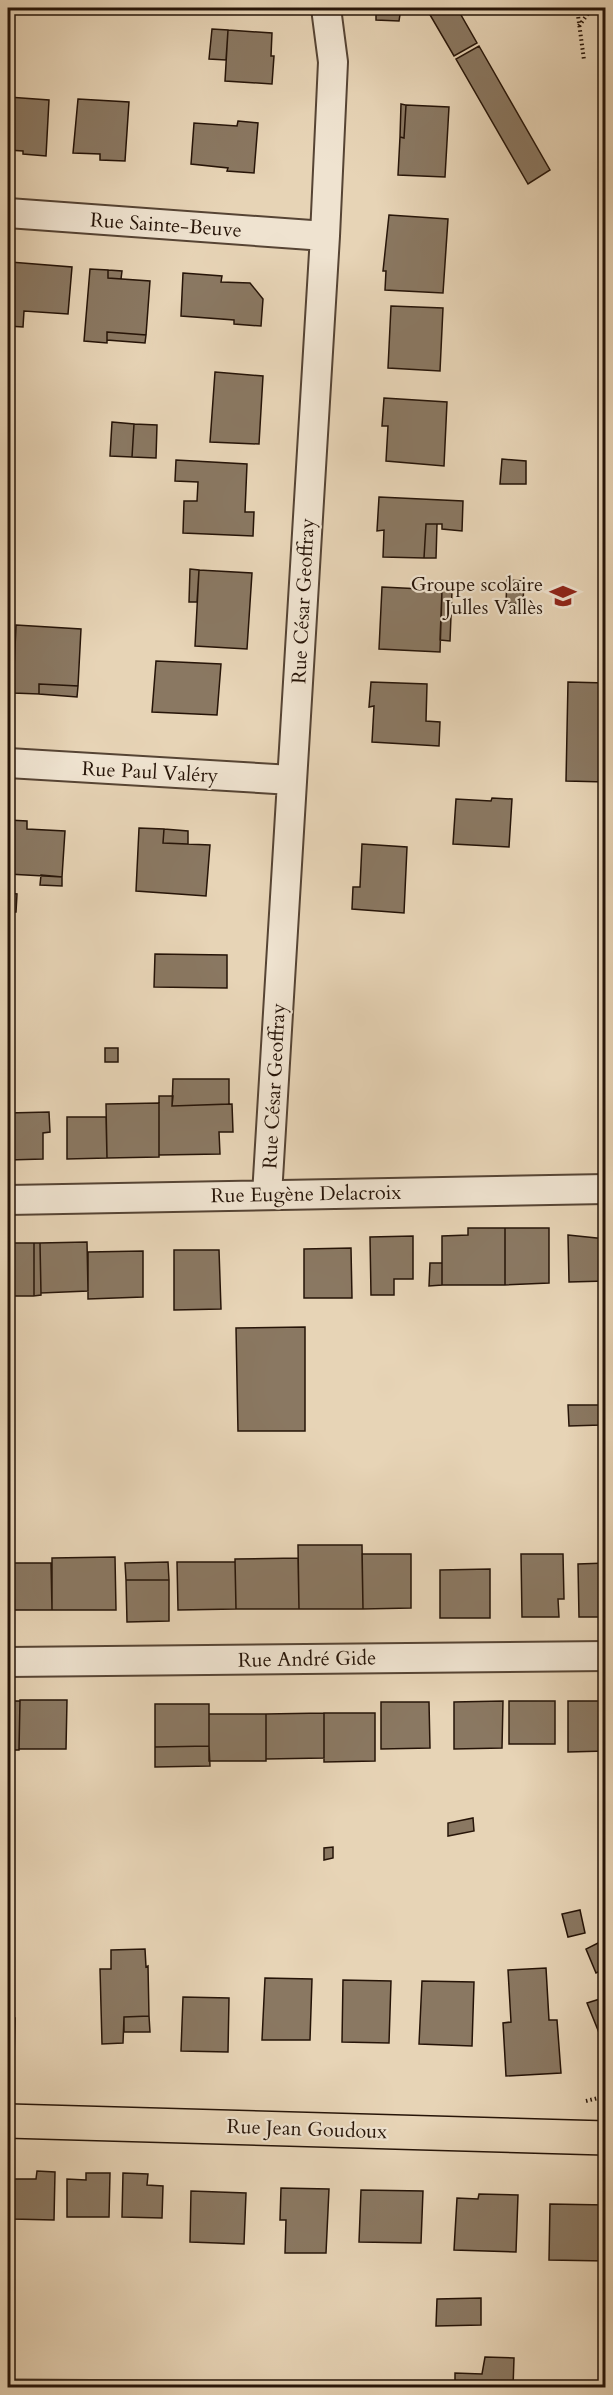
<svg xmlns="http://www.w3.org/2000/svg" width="613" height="2395" viewBox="0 0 613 2395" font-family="Cardo,serif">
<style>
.green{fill:#c6b398;stroke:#766450;stroke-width:1.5}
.building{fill:#8a7862;stroke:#261408;stroke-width:1.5}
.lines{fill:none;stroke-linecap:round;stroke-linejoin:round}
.minor-casing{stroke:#564434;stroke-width:32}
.primary-casing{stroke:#261408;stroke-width:36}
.path{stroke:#261408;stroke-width:4;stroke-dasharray:1.5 3;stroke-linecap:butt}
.minor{stroke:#efe3d0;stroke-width:28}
.primary{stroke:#e7d4b6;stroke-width:33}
.labels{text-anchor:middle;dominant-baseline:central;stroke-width:4.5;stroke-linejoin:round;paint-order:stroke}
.street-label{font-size:20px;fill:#261408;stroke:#efe3d0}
.poi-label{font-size:20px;fill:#261408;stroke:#efe3d0;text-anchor:end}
</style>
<rect width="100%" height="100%" fill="#e7d4b6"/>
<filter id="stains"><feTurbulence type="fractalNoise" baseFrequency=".00333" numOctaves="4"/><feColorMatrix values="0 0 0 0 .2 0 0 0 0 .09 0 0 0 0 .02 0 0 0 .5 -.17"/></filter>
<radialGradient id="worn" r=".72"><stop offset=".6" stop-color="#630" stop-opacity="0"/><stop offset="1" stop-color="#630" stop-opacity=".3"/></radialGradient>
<path class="green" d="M 8,2379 L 326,2382 L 327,2387 L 8,2388 Z"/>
<path class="building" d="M 376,8 L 401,8 L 399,21 L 376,20 Z
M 426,8 L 457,8 L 477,43 L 454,56 Z
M 212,29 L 228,30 L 226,60 L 209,59 Z
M 228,30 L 272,33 L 271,56 L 274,56 L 272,84 L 225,81 Z
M 479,46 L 550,170 L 528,184 L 456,59 Z
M 8,97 L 49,100 L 46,156 L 23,154 L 23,151 L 8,150 Z
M 78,99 L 129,102 L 125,161 L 100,160 L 100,154 L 73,153 Z
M 401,104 L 406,105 L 404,138 L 400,137 Z
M 406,105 L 449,107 L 445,177 L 398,175 L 400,137 L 404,138 Z
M 238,121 L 258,123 L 254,173 L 227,171 L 228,168 L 191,164 L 194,123 L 237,126 Z
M 389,215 L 448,219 L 443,293 L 385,290 L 386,271 L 383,271 Z
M 10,262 L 72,267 L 68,314 L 24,311 L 23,327 L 8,326 Z
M 90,269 L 108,270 L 108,278 L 150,281 L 146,335 L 107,332 L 107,343 L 84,341 Z
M 108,270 L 122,271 L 121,279 L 108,278 Z
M 183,273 L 222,276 L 221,282 L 250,283 L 263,299 L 261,326 L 234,324 L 234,320 L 181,316 Z
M 391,306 L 443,308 L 440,371 L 388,368 Z
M 107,332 L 146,335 L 145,343 L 107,340 Z
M 215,372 L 263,376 L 259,444 L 210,442 Z
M 384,398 L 447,402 L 444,466 L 386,461 L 388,426 L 382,426 Z
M 112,422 L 134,424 L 132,457 L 110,456 Z
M 134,424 L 157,425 L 156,458 L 132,457 Z
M 502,459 L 526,461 L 526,484 L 500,484 Z
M 176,460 L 247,464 L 245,512 L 254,512 L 253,536 L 183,533 L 184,501 L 197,501 L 198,482 L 175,481 Z
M 379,497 L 463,501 L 462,531 L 442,529 L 442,524 L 426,524 L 424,558 L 383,557 L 384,530 L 377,531 Z
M 426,524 L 437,524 L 436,558 L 424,558 Z
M 190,569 L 199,570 L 197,602 L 189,602 Z
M 199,570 L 252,573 L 247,649 L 195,646 Z
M 507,580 L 524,581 L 523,604 L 506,603 Z
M 382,587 L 442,590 L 440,652 L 379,649 Z
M 442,590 L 452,591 L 450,641 L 440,640 Z
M 16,625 L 81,629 L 78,686 L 39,684 L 39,694 L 13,693 Z
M 156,661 L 221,664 L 217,715 L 152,712 Z
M 371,682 L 427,684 L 426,721 L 440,722 L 439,746 L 372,742 L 374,706 L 369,707 Z
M 568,682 L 606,683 L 606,782 L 566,781 Z
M 39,684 L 78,686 L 77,697 L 39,694 Z
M 492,798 L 512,799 L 509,847 L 453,844 L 456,799 L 491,801 Z
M 8,820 L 27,821 L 27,829 L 65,831 L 62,877 L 8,874 Z
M 139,828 L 164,829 L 163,843 L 210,845 L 206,896 L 136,891 Z
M 164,829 L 188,831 L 188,844 L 163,843 Z
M 362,844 L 407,847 L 404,913 L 352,909 L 353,887 L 360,887 Z
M 41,875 L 62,877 L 62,886 L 40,885 Z
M 9,893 L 17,894 L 16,912 L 8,912 Z
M 155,954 L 227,955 L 227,988 L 154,987 Z
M 105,1048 L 118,1048 L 118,1062 L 105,1062 Z
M 173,1079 L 229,1079 L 229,1104 L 172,1106 Z
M 159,1096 L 173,1096 L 172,1106 L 232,1104 L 233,1132 L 219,1132 L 220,1154 L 159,1155 Z
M 159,1103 L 159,1157 L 107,1158 L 106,1104 Z
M 49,1112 L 50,1132 L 43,1133 L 43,1159 L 8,1160 L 8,1113 Z
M 67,1117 L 106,1117 L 107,1158 L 67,1159 Z
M 468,1228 L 505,1228 L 505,1285 L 442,1285 L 442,1236 L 468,1235 Z
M 505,1228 L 549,1228 L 549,1283 L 505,1285 Z
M 568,1235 L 606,1239 L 606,1281 L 569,1282 Z
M 413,1236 L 413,1279 L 394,1279 L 394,1295 L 371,1295 L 370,1237 Z
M 87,1242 L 88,1291 L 41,1293 L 40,1243 Z
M 8,1243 L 34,1243 L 34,1296 L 8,1296 Z
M 34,1243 L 40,1243 L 41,1295 L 34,1296 Z
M 351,1248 L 352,1298 L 304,1298 L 304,1249 Z
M 174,1250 L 219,1250 L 221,1309 L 174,1310 Z
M 143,1251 L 143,1297 L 88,1299 L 88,1252 Z
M 430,1263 L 442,1263 L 442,1285 L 429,1286 Z
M 305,1327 L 305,1431 L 238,1431 L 236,1328 Z
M 568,1405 L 601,1405 L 601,1425 L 569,1426 Z
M 298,1545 L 362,1545 L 363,1609 L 299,1609 Z
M 362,1554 L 411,1554 L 411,1608 L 363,1609 Z
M 521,1554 L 563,1554 L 564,1599 L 558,1599 L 559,1617 L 522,1617 Z
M 115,1557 L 116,1610 L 52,1610 L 52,1558 Z
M 298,1558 L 299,1609 L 236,1609 L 235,1559 Z
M 168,1562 L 169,1580 L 126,1580 L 125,1563 Z
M 177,1562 L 235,1562 L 236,1609 L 178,1610 Z
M 8,1563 L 51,1563 L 52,1610 L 8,1610 Z
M 606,1563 L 606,1617 L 579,1617 L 578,1564 Z
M 490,1569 L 490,1618 L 440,1618 L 440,1570 Z
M 126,1580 L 169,1580 L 169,1621 L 127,1622 Z
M 20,1700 L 67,1700 L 66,1749 L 19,1749 Z
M 8,1701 L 20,1701 L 19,1750 L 8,1750 Z
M 503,1701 L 502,1748 L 454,1749 L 454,1702 Z
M 509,1701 L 555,1701 L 555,1744 L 509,1744 Z
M 568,1701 L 606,1701 L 606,1751 L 568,1752 Z
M 381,1702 L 429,1702 L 430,1748 L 381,1749 Z
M 155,1704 L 209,1704 L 209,1746 L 155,1747 Z
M 324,1713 L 324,1758 L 266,1759 L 266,1714 Z
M 324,1713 L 375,1713 L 375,1761 L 324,1762 Z
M 209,1714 L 266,1714 L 266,1761 L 209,1761 Z
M 209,1746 L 210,1766 L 155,1767 L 155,1747 Z
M 473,1818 L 474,1831 L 448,1836 L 448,1823 Z
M 333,1847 L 333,1858 L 324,1860 L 324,1848 Z
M 580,1910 L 585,1933 L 568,1937 L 562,1914 Z
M 600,1942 L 606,1951 L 606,1968 L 596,1973 L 586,1949 Z
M 145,1949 L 146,1967 L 148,1966 L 149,2016 L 124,2017 L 123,2043 L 102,2044 L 100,1969 L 111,1969 L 111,1950 Z
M 546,1968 L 549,2020 L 557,2020 L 561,2073 L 506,2076 L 503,2023 L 511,2022 L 508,1970 Z
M 265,1978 L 312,1979 L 310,2040 L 262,2040 Z
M 343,1980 L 391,1981 L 389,2043 L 342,2042 Z
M 422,1981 L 474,1982 L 472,2046 L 419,2044 Z
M 183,1997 L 229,1998 L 228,2052 L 181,2051 Z
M 606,1997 L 606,2050 L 587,2003 Z
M 149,2016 L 150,2032 L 124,2032 L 124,2017 Z
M 8,2018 L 15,2018 L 14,2063 L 8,2063 Z
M 37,2171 L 55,2172 L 54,2220 L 12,2219 L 13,2179 L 36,2179 Z
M 86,2173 L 110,2173 L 109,2217 L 67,2217 L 67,2179 L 86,2180 Z
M 123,2173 L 148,2174 L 147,2185 L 163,2186 L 162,2218 L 122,2217 Z
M 281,2188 L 329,2189 L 326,2253 L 285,2253 L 286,2220 L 280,2220 Z
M 361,2190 L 423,2191 L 421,2243 L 359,2242 Z
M 191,2191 L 246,2193 L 244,2244 L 190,2242 Z
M 479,2194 L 518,2195 L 516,2252 L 454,2250 L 457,2198 L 478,2199 Z
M 550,2204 L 606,2205 L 606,2261 L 549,2260 Z
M 481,2298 L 481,2325 L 436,2326 L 437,2299 Z
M 485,2357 L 514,2358 L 513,2388 L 455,2388 L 455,2373 L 482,2374 Z"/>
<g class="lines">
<g class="minor-casing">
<path id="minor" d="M 8,213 L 325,236
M 8,763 L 292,780
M 267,1195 L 325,236 L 333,62 L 326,8
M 8,1200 L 606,1189
M 8,1662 L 606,1656"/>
</g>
<g class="primary-casing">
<path id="primary" d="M 8,2121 L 606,2138"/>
</g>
<path class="path" d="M 577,8 L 584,60
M 579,26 L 592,8
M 586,2101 L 606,2096"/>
<use href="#minor" class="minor"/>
<use href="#primary" class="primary"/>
</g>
<defs>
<g id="school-bare" transform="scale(2.07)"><path d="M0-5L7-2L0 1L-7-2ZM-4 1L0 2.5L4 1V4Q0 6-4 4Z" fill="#8f2418" stroke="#efe3d0" stroke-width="2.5" paint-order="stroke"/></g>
</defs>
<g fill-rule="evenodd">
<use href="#school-bare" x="563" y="596"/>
</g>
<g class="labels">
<g class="street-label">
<text transform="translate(166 225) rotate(4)">Rue Sainte-Beuve</text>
<text transform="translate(303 601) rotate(-87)">Rue César Geoffray</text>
<text transform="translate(150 772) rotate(3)">Rue Paul Valéry</text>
<text transform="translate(274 1086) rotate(-87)">Rue César Geoffray</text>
<text transform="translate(306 1194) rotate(-1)">Rue Eugène Delacroix</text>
<text transform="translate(307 1659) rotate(-1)">Rue André Gide</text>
<text transform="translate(307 2129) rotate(2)">Rue Jean Goudoux</text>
</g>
<g class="poi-label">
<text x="543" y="584">Groupe scolaire<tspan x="543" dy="23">Julles Vallès</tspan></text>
</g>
</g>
<rect width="613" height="2395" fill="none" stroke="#e7d4b6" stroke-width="30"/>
<rect x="9" y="9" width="595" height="2377" fill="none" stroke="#261408" stroke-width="3"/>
<rect x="15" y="15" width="583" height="2365" fill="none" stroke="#261408" stroke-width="1.5"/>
<rect width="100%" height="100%" filter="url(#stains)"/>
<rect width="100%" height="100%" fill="url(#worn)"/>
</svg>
